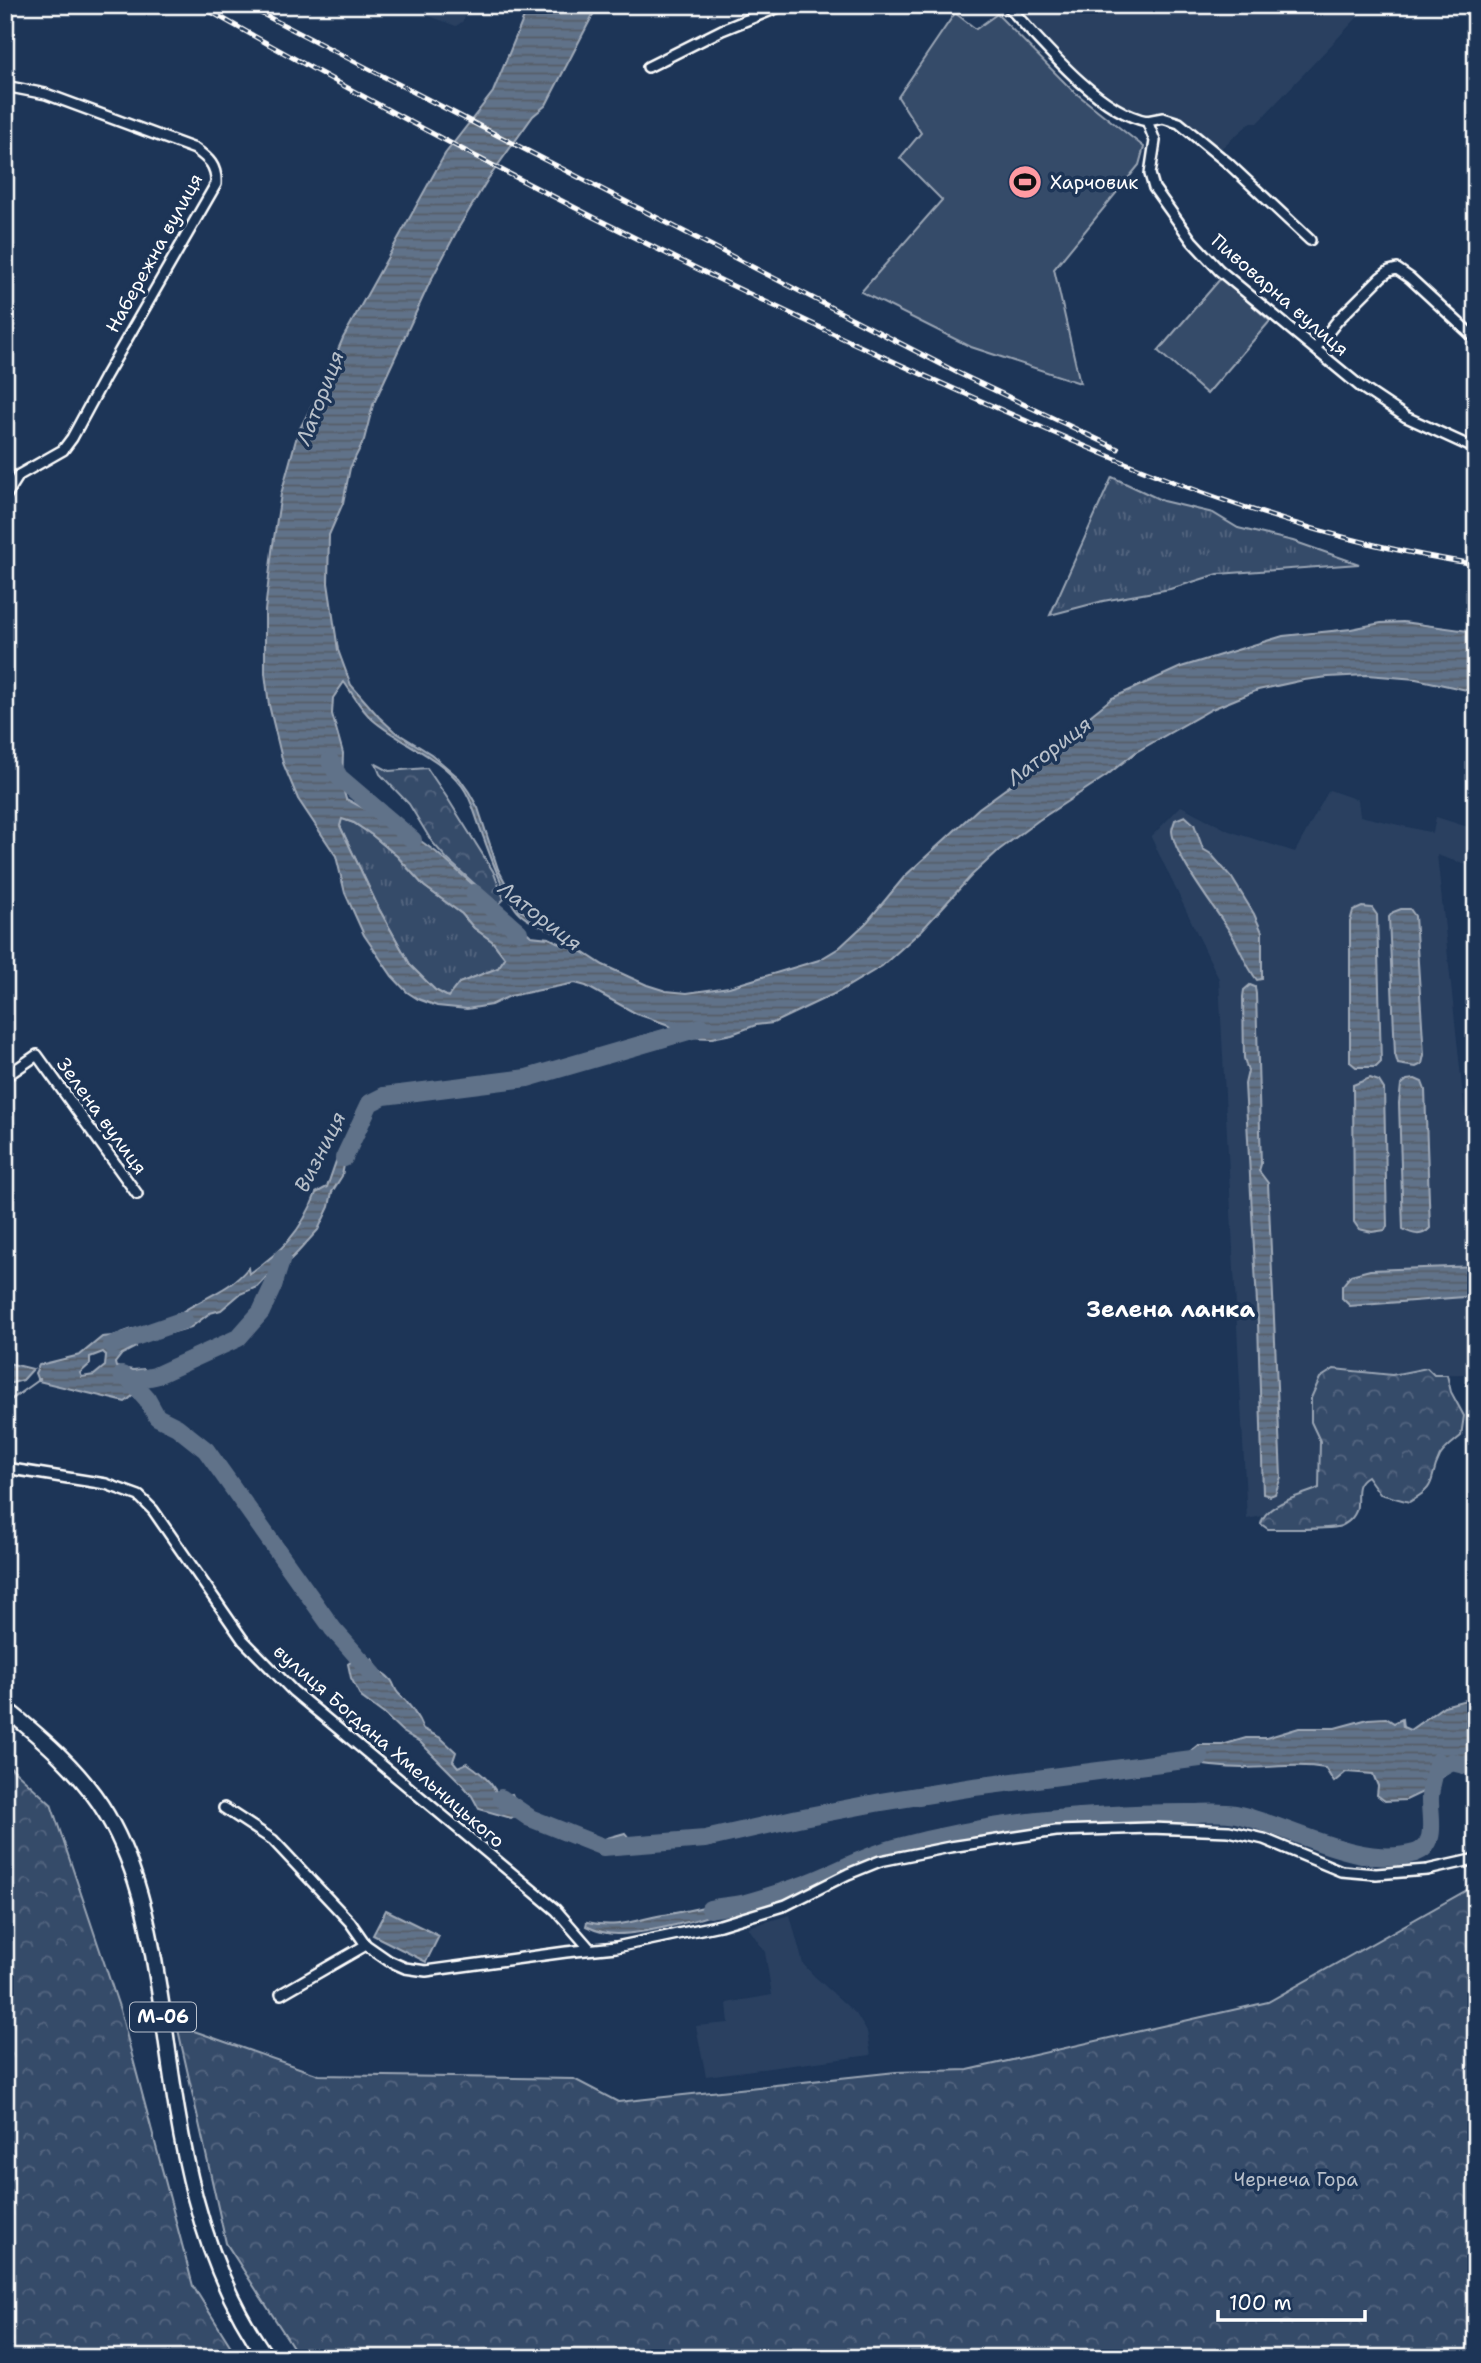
<svg xmlns="http://www.w3.org/2000/svg" width="1481" height="2363" viewBox="0 0 1481 2363" font-family="'Shantell Sans',sans-serif">
<style>
.built{fill:#2a4161}
.grass{fill:url(#grass-tufts);stroke:#9aa5b4;stroke-width:2}
.forest{fill:url(#forest-crowns);stroke:#9aa5b4;stroke-width:2}
.garden{fill:#364b69;stroke:#9aa5b4;stroke-width:2}
.water{fill:url(#water-rules);stroke:#a0aab8;stroke-width:2;fill-rule:evenodd}
.lines{fill:none;stroke-linecap:round;stroke-linejoin:round}
.stream{stroke:#a0aab8;stroke-width:2.5}
.river{stroke:#617289;stroke-width:18}
.minor-casing{stroke:#fff;stroke-width:14}
.trunk-casing{stroke:#fff;stroke-width:19}
.minor{stroke:#1d3557;stroke-width:9}
.trunk{stroke:#1d3557;stroke-width:14}
.rail-casing{stroke:#fff;stroke-width:5}
.rail{stroke:#1d3557;stroke-width:2.5;stroke-dasharray:8;stroke-linecap:butt}
.labels{text-anchor:middle;dominant-baseline:central;stroke-width:7;stroke-linejoin:round;paint-order:stroke}
.shield{fill:#1d3557;stroke:#bbc2cd;stroke-width:2}
.shield-label{font-size:18px;font-weight:bold;fill:#fff}
.poi-label{font-size:19px;fill:#fff;stroke:#1d3557;text-anchor:start}
.street-label{font-size:19px;fill:#fff;stroke:#1d3557}
.park-label{font-size:19px;fill:#b9c0ca;stroke:#1d3557}
.water-label{font-size:21px;font-style:italic;fill:#b8c0ca;stroke:#1d3557}
.quarter-label{font-size:23px;font-weight:bold;fill:#fff;stroke:#1d3557}
</style>
<defs>
<pattern id="grass-tufts" width="24" height="20" patternUnits="userSpaceOnUse" patternTransform="scale(1.75)"><rect width="24" height="20" fill="#364b69"/><path d="M3 7l-1-3M5 7V3M7 7l1-3M15 17l-1-3M17 17v-4M19 17l1-3" fill="none" stroke="#546680"/></pattern>
<pattern id="forest-crowns" width="20" height="18" patternUnits="userSpaceOnUse" patternTransform="scale(1.75)"><rect width="20" height="18" fill="#364b69"/><path d="M2 6a3 3 0 1 1 6 0M12 15a3 3 0 1 1 6 0" fill="none" stroke="#546680"/></pattern>
<pattern id="water-rules" width="6" height="5" patternUnits="userSpaceOnUse" patternTransform="scale(1.75)"><rect width="6" height="5" fill="#617289"/><path d="M0 2.5h6" fill="none" stroke="#555d67"/></pattern>
</defs>
<rect width="100%" height="100%" fill="#1d3557"/>
<filter id="ink" filterUnits="userSpaceOnUse"><feTurbulence type="fractalNoise" baseFrequency=".0143" numOctaves="2"/><feDisplacementMap in="SourceGraphic" scale="14" xChannelSelector="R" yChannelSelector="G"/><feConvolveMatrix kernelMatrix="1 2 1 2 8 2 1 2 1" color-interpolation-filters="sRGB"/></filter>
<g filter="url(#ink)">
<path class="built" d="M 401,5 L 472,5 L 462,22 L 456,26 Z
M 1014,5 L 1369,5 L 1257,123 L 1250,123 L 1218,151 L 1184,122 L 1160,112 L 1132,112 L 1072,68 Z
M 1329,790 L 1358,800 L 1360,816 L 1433,833 L 1436,817 L 1471,828 L 1470,841 L 1476,844 L 1476,868 L 1437,855 L 1476,1217 L 1476,1374 L 1326,1375 L 1328,1503 L 1247,1519 L 1219,979 L 1151,837 L 1181,806 L 1229,831 L 1295,852 Z
M 790,1915 L 803,1964 L 814,1976 L 856,2014 L 867,2032 L 871,2055 L 706,2076 L 696,2026 L 729,2023 L 727,2003 L 772,1995 L 765,1952 L 748,1927 Z"/>
<path class="grass" d="M 1112,477 L 1163,501 L 1213,513 L 1238,528 L 1293,541 L 1359,564 L 1218,574 L 1170,589 L 1103,601 L 1050,615 Z
M 341,818 L 354,823 L 372,835 L 397,856 L 424,886 L 462,914 L 474,928 L 492,941 L 505,958 L 498,968 L 459,983 L 448,997 L 435,990 L 411,966 L 379,909 L 340,826 Z"/>
<path class="forest" d="M 376,764 L 389,771 L 427,768 L 448,799 L 493,871 L 504,899 L 498,905 L 448,860 L 432,842 L 409,804 L 380,774 Z
M 1427,1368 L 1434,1375 L 1447,1375 L 1451,1392 L 1464,1416 L 1461,1436 C 1454,1442 1445,1448 1440,1456 C 1427,1481 1440,1485 1409,1502 L 1380,1494 L 1367,1476 C 1354,1484 1358,1492 1357,1505 C 1357,1514 1350,1522 1341,1526 C 1330,1530 1283,1529 1268,1529 L 1261,1524 C 1265,1503 1302,1496 1319,1488 L 1320,1441 L 1311,1422 L 1311,1398 L 1320,1378 L 1334,1369 L 1392,1375 Z
M 5,1762 L 51,1804 L 120,2010 L 193,2286 L 238,2358 L 5,2358 Z
M 1476,1885 L 1476,2358 L 300,2358 L 226,2243 L 177,2025 L 319,2075 L 574,2079 L 618,2102 L 896,2072 L 968,2070 L 1268,2002 Z"/>
<path class="garden" d="M 955,13 L 976,29 L 997,14 L 1072,90 L 1144,147 L 1139,165 L 1054,269 L 1080,383 L 971,347 L 861,292 L 942,200 L 900,158 L 921,133 L 898,97 Z
M 1221,278 L 1270,321 L 1207,394 L 1158,351 Z"/>
<path class="water" d="M 529,5 L 598,5 L 546,105 L 533,116 L 488,179 L 459,227 L 430,282 L 373,405 L 364,440 L 350,468 L 343,503 L 329,535 L 328,583 L 338,650 L 351,685 L 379,717 L 394,731 L 431,754 L 459,778 L 469,792 L 478,808 L 498,869 L 520,910 L 570,940 L 583,952 L 603,965 L 647,985 L 666,991 L 687,993 L 729,987 L 819,960 L 839,948 L 867,922 L 905,876 L 979,808 L 1030,771 L 1070,732 L 1112,698 L 1181,667 L 1283,636 L 1351,629 L 1381,623 L 1403,622 L 1476,632 L 1476,692 L 1416,679 L 1367,675 L 1328,677 L 1304,680 L 1258,690 L 1212,709 L 1136,752 L 1106,776 L 1039,820 L 999,850 L 972,875 L 922,930 L 882,966 L 838,992 L 773,1023 L 756,1025 L 732,1034 L 712,1038 L 688,1037 L 666,1024 L 637,1014 L 586,986 L 575,983 L 510,996 L 491,1005 L 467,1009 L 437,1006 L 418,999 L 407,992 L 392,976 L 364,935 L 345,893 L 336,856 L 298,799 L 283,763 L 269,705 L 265,673 L 265,611 L 272,551 L 281,494 L 298,432 L 323,385 L 343,338 L 445,154 L 493,92 ZM 344,682 C 353,694 361,710 373,720 C 401,744 438,755 462,786 C 471,798 474,811 479,825 C 489,852 499,883 515,908 C 527,926 554,926 566,943 L 561,944 L 549,938 L 531,936 L 518,924 L 495,915 L 486,896 L 436,852 L 404,829 L 346,799 L 342,785 L 343,753 L 332,714 L 333,698 ZM 342,819 L 354,823 L 372,835 L 397,856 L 424,886 L 462,914 L 474,928 L 492,941 L 505,958 L 498,968 L 459,983 L 448,997 L 435,990 L 411,966 L 379,909 L 340,826 Z
M 1185,816 L 1194,824 L 1203,849 L 1211,854 L 1232,878 L 1254,914 L 1262,932 L 1262,979 L 1257,980 C 1245,965 1240,947 1230,932 C 1216,909 1174,857 1172,831 C 1172,827 1174,824 1175,820 Z
M 1362,907 L 1372,908 L 1377,915 L 1381,1062 L 1376,1067 L 1356,1067 L 1350,1062 L 1350,922 L 1353,911 Z
M 1401,909 L 1410,909 L 1415,916 L 1424,1055 L 1422,1064 L 1416,1067 L 1398,1064 L 1395,1054 L 1389,917 L 1393,912 Z
M 1250,985 L 1255,987 L 1256,994 L 1261,1164 L 1259,1171 L 1268,1183 L 1281,1477 L 1275,1494 L 1270,1496 L 1263,1494 L 1258,1322 L 1245,1084 L 1248,1071 L 1244,1058 L 1243,997 L 1244,990 Z
M 1370,1078 L 1379,1081 L 1384,1089 L 1387,1226 L 1385,1230 L 1372,1232 L 1359,1229 L 1354,1222 L 1353,1085 Z
M 1415,1079 L 1422,1082 L 1425,1090 L 1430,1228 C 1422,1237 1413,1235 1403,1229 L 1399,1103 L 1401,1085 L 1407,1080 Z
M 360,1134 L 355,1143 L 354,1154 L 344,1165 L 342,1176 L 332,1192 L 329,1207 L 318,1230 L 298,1252 L 283,1267 L 272,1271 L 257,1287 L 240,1294 L 221,1310 L 210,1313 L 191,1327 L 171,1333 L 162,1329 C 184,1302 226,1296 248,1268 L 249,1274 C 282,1251 302,1231 316,1193 L 327,1187 L 341,1147 Z
M 1476,1266 L 1476,1296 L 1350,1306 L 1342,1298 L 1342,1286 L 1351,1275 L 1370,1270 Z
M 132,1329 L 136,1347 L 122,1354 L 115,1363 L 116,1367 L 133,1370 L 144,1369 L 150,1381 C 139,1386 135,1396 125,1402 L 38,1381 L 35,1373 L 39,1365 L 80,1355 L 102,1337 L 113,1336 ZM 103,1352 L 106,1355 L 105,1366 L 94,1375 L 82,1377 L 80,1373 L 90,1364 L 90,1357 Z
M 5,1363 L 8,1363 L 33,1369 L 23,1380 L 5,1385 Z
M 358,1657 L 372,1659 C 379,1674 380,1669 390,1679 C 394,1682 394,1689 398,1693 C 410,1704 417,1714 423,1729 L 441,1738 L 456,1752 L 453,1761 L 458,1767 L 467,1763 C 481,1772 492,1782 499,1797 L 512,1794 L 521,1812 L 511,1818 L 479,1809 L 472,1796 L 462,1784 L 420,1742 L 403,1732 L 384,1714 L 361,1697 L 351,1678 L 348,1664 Z
M 1474,1687 L 1476,1748 L 1469,1757 L 1421,1793 L 1406,1800 L 1385,1801 L 1377,1795 L 1378,1786 L 1373,1774 L 1346,1772 L 1334,1782 L 1325,1768 C 1297,1763 1271,1768 1243,1768 C 1221,1768 1200,1765 1178,1761 L 1198,1745 L 1222,1745 L 1246,1738 L 1266,1738 L 1299,1728 L 1335,1728 L 1368,1719 L 1386,1718 L 1394,1723 L 1402,1719 L 1403,1727 L 1410,1730 L 1444,1706 L 1470,1699 Z
M 625,1833 L 629,1838 L 624,1851 L 618,1851 L 607,1838 Z
M 811,1881 L 792,1894 L 747,1907 L 744,1904 L 751,1896 Z
M 728,1900 L 732,1905 C 713,1919 641,1934 617,1934 C 606,1934 596,1931 586,1926 L 587,1922 C 618,1929 634,1920 663,1915 C 686,1911 706,1908 728,1900 Z
M 386,1910 L 439,1936 L 426,1962 L 373,1935 Z"/>
<g class="lines">
<path class="stream" d="M 5,1404 L 40,1379"/>
<path class="river" d="M 330,761 L 339,777 L 413,840
M 474,893 L 519,932
M 344,1158 L 370,1103 L 384,1096 L 527,1078 L 702,1027
M 112,1345 L 184,1320
M 122,1375 L 131,1381 L 147,1399 L 157,1417 L 177,1427 L 206,1450 L 333,1629 L 374,1675
M 131,1381 L 155,1376 L 238,1338 L 261,1312 L 273,1286 L 282,1258
M 1439,1769 L 1452,1762 L 1476,1768
M 501,1798 L 530,1818 L 603,1847 L 705,1839 L 798,1818 L 881,1802 L 974,1787 L 1200,1758
M 710,1909 C 722,1906 734,1906 746,1903 C 763,1898 780,1893 797,1887 C 830,1876 861,1857 895,1848 C 989,1822 1090,1813 1188,1813 C 1203,1813 1221,1811 1236,1814 C 1290,1826 1359,1869 1415,1853 C 1439,1845 1429,1816 1430,1797 C 1431,1784 1434,1774 1438,1761"/>
<g class="minor-casing">
<path id="minor" d="M 1007,5 C 1041,42 1098,112 1147,121 L 1155,141 L 1150,174 L 1154,188 L 1192,241 L 1219,270 L 1361,387 L 1406,417 L 1476,449
M 648,67 L 722,30 L 784,5
M 5,86 L 46,94 L 195,149 C 209,159 217,166 216,184 L 105,377 L 72,438 L 63,450 L 19,475 L 5,497
M 1147,121 L 1163,118 L 1179,123 L 1229,164 L 1310,240
M 1315,349 L 1338,320 L 1381,277 L 1389,271 L 1397,269 L 1410,278 L 1476,339
M 5,1077 L 37,1055 L 137,1194
M 5,1468 L 106,1484 L 139,1496 L 153,1510 L 243,1640 L 293,1691 L 556,1910 L 590,1949
M 224,1808 L 273,1840 L 350,1922 L 366,1945 L 389,1961 L 405,1968 L 426,1971 L 566,1952 L 616,1947 L 720,1925 L 786,1905 L 848,1874 L 880,1861 L 950,1847 L 1056,1831 L 1150,1828 L 1229,1831 L 1264,1839 L 1341,1871 L 1376,1874 L 1427,1870 L 1476,1859
M 281,1994 L 366,1945"/>
</g>
<g class="trunk-casing">
<path id="trunk" d="M 5,1708 C 43,1739 82,1772 107,1815 C 144,1878 153,1951 164,2022 C 180,2139 196,2259 267,2358"/>
</g>
<use href="#minor" class="minor"/>
<use href="#trunk" class="trunk"/>
<g class="rail-casing">
<path id="rail" d="M 199,5 C 438,141 681,266 932,379 C 1109,458 1281,536 1476,564
M 245,5 L 958,373 L 1118,449"/>
</g>
<use href="#rail" class="rail"/>
</g>
</g>
<defs>
<g id="stadium-disc" transform="scale(1.75)"><circle r="9.5" fill="#ff9aa2" stroke="#1d3557"/><path d="M0-5a6.5 5 0 1 0 0 10a6.5 5 0 1 0 0-10ZM-3.5-1.8h7v3.6h-7Z" fill="#111"/></g>
</defs>
<g fill-rule="evenodd">
<use href="#stadium-disc" x="1025" y="182"/>
</g>
<g class="labels">
<rect class="shield" x="130" y="2002.5" width="66" height="29" rx="5"/>
<g class="shield-label">
<text x="163" y="2017">М-06</text>
</g>
<g class="poi-label">
<text x="1050" y="182">Харчовик</text>
</g>
<g class="street-label">
<text transform="translate(154 253) rotate(-61)">Набережна вулиця</text>
<text transform="translate(1280 295) rotate(41)">Пивоварна вулиця</text>
<text transform="translate(102 1116) rotate(54)">Зелена вулиця</text>
<text transform="translate(389 1746) rotate(41)">вулиця Богдана Хмельницького</text>
</g>
<g class="park-label">
<text x="1296" y="2179">Чернеча Гора</text>
</g>
<g class="water-label">
<text transform="translate(320 398) rotate(-69)">Латориця</text>
<text transform="translate(1049 751) rotate(-37)">Латориця</text>
<text transform="translate(540 916) rotate(38)">Латориця</text>
<text transform="translate(320 1152) rotate(-63)">Визниця</text>
</g>
<g class="quarter-label">
<text x="1171" y="1309">Зелена ланка</text>
</g>
</g>
<rect width="1481" height="2363" fill="none" stroke="#1d3557" stroke-width="28"/>
<rect x="14" y="14" width="1453" height="2335" fill="none" stroke="#fff" stroke-width="2.5" filter="url(#ink)"/>
<path d="M1218 2310v10h147v-10" fill="none" stroke="#ffffff" stroke-width="3.5"/>
<text x="1229" y="2310" font-size="21" fill="#ffffff" stroke="#1d3557" stroke-width="5" paint-order="stroke">100 m</text>
</svg>
